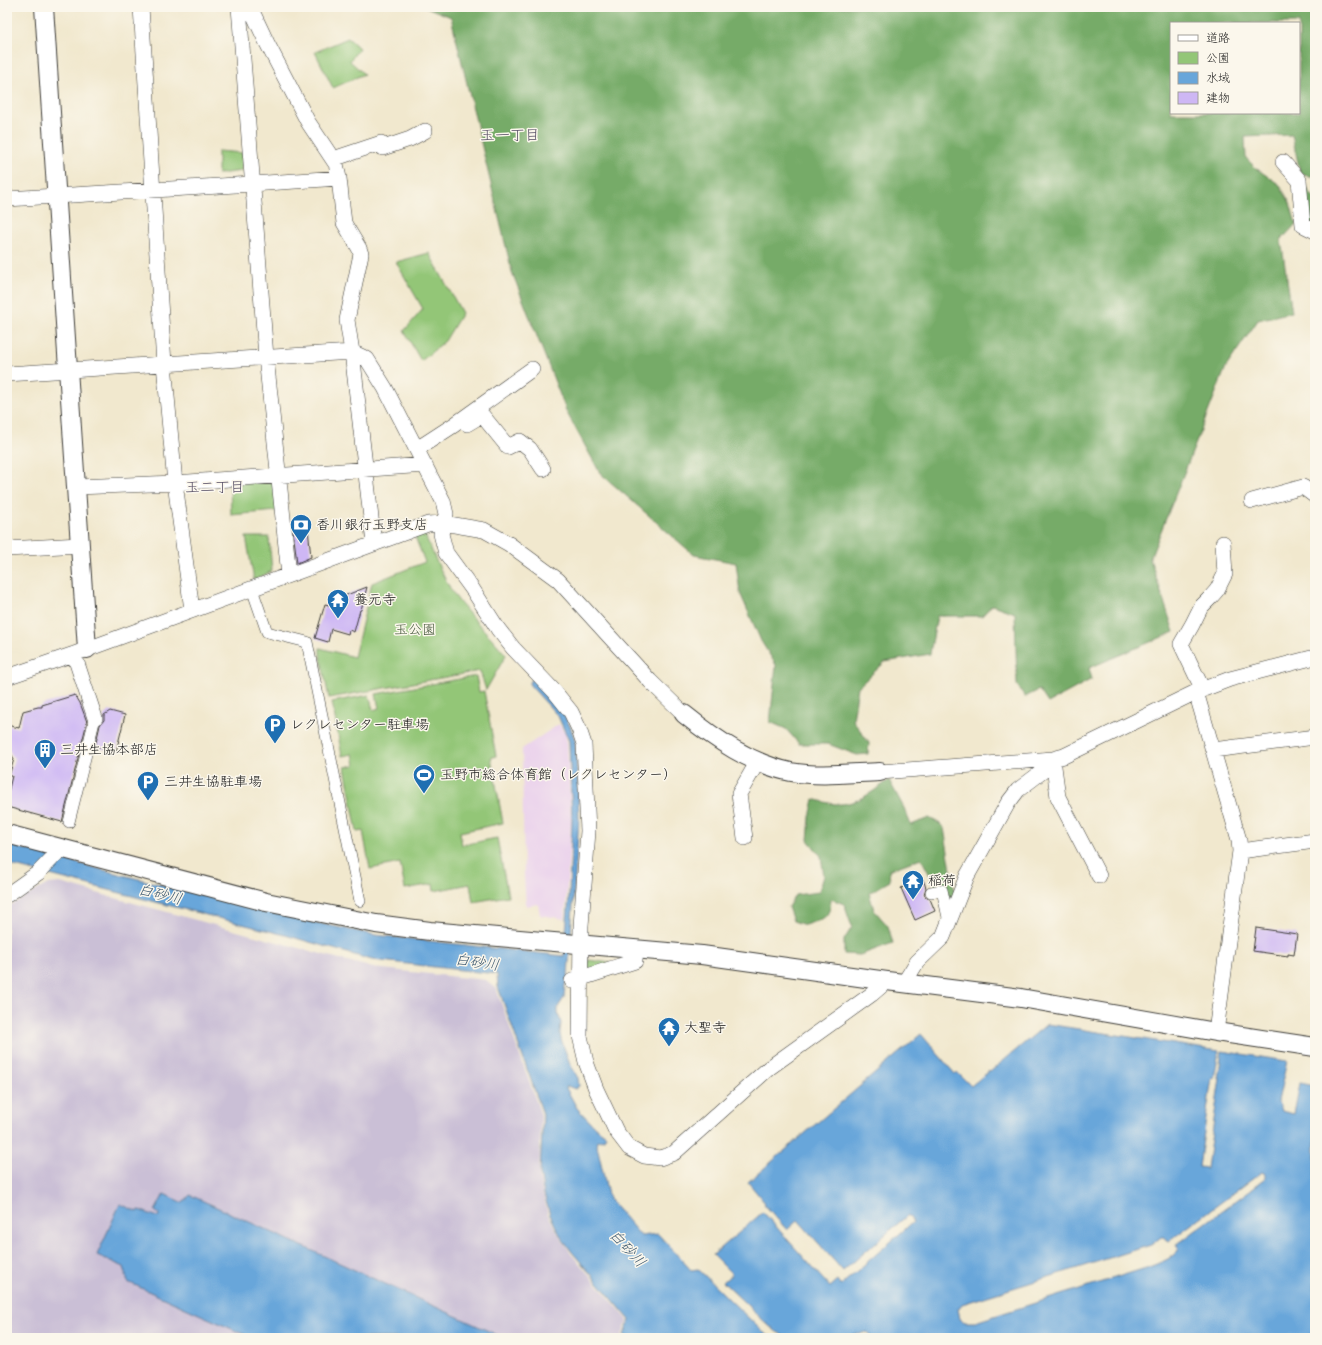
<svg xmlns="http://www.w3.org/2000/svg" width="1322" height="1345" viewBox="0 0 1322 1345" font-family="'Indie Flower','Klee One',sans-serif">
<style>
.built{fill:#ead1ec}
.industrial{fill:#cabfd6}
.green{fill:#93c677;stroke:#58714a}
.forest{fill:#76ab68;stroke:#496442;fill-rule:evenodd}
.water{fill:#68a6da;stroke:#42617b;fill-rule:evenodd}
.building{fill:#ceb7f4}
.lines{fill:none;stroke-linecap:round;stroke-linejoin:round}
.pedestrian-casing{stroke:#3c3b37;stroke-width:12}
.minor-casing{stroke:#3c3b37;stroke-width:16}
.tertiary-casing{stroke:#3c3b37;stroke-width:20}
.pedestrian{stroke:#fff;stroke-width:11}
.minor{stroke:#fff;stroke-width:15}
.tertiary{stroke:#fff;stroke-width:18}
.labels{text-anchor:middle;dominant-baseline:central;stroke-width:3;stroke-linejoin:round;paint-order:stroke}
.poi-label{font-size:14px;fill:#1c1c1c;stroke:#fbf7ec;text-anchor:start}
.park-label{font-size:14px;fill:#46583c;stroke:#fbf7ec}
.neighbourhood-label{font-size:15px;fill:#5a5268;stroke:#fbf7ec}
.water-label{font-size:15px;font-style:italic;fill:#3e5a71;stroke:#fbf7ec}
</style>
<rect width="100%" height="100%" fill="#fbf7ec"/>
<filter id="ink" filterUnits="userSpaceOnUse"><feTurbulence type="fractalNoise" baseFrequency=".025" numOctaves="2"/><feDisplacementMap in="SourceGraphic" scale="8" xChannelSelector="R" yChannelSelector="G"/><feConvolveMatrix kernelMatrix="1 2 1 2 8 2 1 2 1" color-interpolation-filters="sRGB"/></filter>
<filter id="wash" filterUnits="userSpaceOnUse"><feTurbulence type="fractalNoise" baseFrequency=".012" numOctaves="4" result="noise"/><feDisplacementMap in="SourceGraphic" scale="16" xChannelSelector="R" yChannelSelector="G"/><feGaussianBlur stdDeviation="0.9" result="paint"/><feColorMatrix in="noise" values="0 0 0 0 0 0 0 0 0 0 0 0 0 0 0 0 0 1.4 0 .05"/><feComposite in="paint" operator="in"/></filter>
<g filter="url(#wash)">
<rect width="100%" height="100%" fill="#f1e8ce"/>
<path class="built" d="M 559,724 L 565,734 L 567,742 L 571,821 L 565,919 L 540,915 L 538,904 L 526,906 L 524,876 L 522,749 Z"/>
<path class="industrial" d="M 60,883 L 373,968 L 486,980 L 496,988 L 541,1115 L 539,1176 L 548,1215 L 560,1237 L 573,1256 L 628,1320 L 622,1335 L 626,1338 L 7,1338 L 7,904 L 11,905 L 48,884 Z"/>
<path class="green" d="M 348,38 L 359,48 L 350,61 L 364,74 L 333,88 L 315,52 Z
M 218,151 L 243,153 L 242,171 L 218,174 Z
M 429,253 L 462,313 L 445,341 L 421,361 L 404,331 L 423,309 L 396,262 Z
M 275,481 L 277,511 L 231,515 L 230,484 Z
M 424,533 C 434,555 446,586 461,604 C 475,622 492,637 506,655 L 486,690 L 480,671 L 329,698 L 320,654 L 320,648 L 354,657 L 372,583 L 425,562 L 415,537 Z
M 246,537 L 269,537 L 272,571 L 254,580 Z
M 476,676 L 479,692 L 484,691 L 496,756 L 491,758 L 503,823 L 460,832 L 462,845 L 497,838 L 508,896 L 473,902 L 470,884 L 434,891 L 433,884 L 405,889 L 400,863 L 370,869 L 363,831 L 357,832 L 345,767 L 355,765 L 353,754 L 342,756 L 332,702 L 369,695 L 373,710 L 379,708 L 376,694 Z
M 588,960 L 611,963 L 588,970 Z"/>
<path class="forest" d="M 426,7 L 1315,7 L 1315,176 L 1308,176 L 1300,172 L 1292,135 L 1245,137 L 1246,158 L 1257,169 L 1280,185 L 1290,203 L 1296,224 L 1281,240 L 1292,312 L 1258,320 L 1226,367 L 1150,559 L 1174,632 L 1089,668 L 1092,679 L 1048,703 L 1039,690 L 1025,697 L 1017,685 L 1015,613 L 992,605 L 982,616 L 937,616 L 930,654 L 885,662 L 858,687 L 853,720 L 869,743 L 868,754 L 857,755 L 828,744 L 799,744 L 786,729 L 770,722 L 776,665 L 761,641 L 740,593 L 736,563 L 694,555 L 600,473 L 567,413 L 512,272 L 451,17 ZM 1171,23 L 1299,23 L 1299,113 L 1171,113 Z
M 1305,187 L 1315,199 L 1315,227 L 1307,222 Z
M 889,780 L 904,808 L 911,825 L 929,818 L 939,823 L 944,828 L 955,894 L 950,906 L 944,885 L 936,887 L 921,858 L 889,870 L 890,881 L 869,893 L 874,910 L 888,926 L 893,943 L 860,955 L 844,954 L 844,940 L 852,927 L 844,904 L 831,899 C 830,920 823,918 805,925 L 793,921 L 788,907 L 795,895 L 819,892 L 824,876 L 821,856 L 808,840 L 810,817 L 814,799 C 823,802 838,806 848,803 C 861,801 878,788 889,780 Z"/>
<path class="water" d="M 533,678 L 563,713 L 570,726 L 575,740 L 578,788 L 579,820 L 568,975 L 565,985 L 564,998 L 558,1007 L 558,1013 L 561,1023 L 560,1033 L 561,1039 L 570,1064 L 578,1078 L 579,1086 L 575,1089 L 567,1086 L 566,1088 L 577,1108 L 595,1127 L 606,1135 L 604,1139 L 596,1141 L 609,1199 L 641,1236 L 658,1234 L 691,1270 L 698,1269 L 763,1332 L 771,1338 L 629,1338 L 624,1335 L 630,1320 L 572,1252 L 561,1237 L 550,1215 L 544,1194 L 540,1173 L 543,1114 L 503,1001 L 498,987 L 497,974 L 372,960 L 285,935 L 7,864 L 7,845 L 37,852 L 107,871 L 289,917 L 375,935 L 564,956 L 569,896 L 572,820 L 569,741 L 558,716 L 529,684 Z
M 1047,1024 L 1219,1051 L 1214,1078 L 1212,1077 L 1199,1167 L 1207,1168 L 1220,1078 L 1218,1078 L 1222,1051 L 1287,1061 L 1278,1101 L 1281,1111 L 1294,1114 L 1300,1083 L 1315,1086 L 1315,1338 L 871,1338 L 870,1334 L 867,1332 L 837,1338 L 789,1338 L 777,1332 L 768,1325 L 723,1282 L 732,1274 L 713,1255 L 763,1212 L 830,1287 L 837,1281 L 841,1285 L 913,1222 L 908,1215 L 843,1271 L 798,1220 L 787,1230 L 764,1204 L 765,1203 L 748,1182 L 921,1034 L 955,1074 L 957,1072 L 971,1086 L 989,1071 L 990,1072 ZM 1262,1172 L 1265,1174 L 1265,1179 L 1176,1245 L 1179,1250 C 1175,1258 1154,1265 1146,1268 L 975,1322 L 965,1322 L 960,1319 L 958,1309 L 962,1304 L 1151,1245 L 1161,1237 L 1163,1237 L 1169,1241 Z
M 164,1194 L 183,1203 L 190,1195 L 504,1338 L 252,1338 L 128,1282 L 124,1267 L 97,1255 L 120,1204 L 138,1212 L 139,1210 L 158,1217 L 159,1214 L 155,1211 Z"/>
<g id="blocks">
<path class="building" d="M 308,529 L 311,557 L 297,563 L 293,530 Z
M 367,587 L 361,610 L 360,610 L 354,632 L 349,630 L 348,634 L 331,629 L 328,642 L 315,638 L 325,604 L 329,605 L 330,601 L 337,603 L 339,598 Z
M 75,695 L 80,703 L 87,722 L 62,822 L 7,807 L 7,797 L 12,776 L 9,776 L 14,759 L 9,750 L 7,750 L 7,725 L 19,728 L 23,711 L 38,707 L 42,707 L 42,705 Z
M 110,711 L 125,715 L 116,752 L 95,747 L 100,725 L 104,720 L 104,715 Z
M 923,879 L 926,888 L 924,894 L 926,897 L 930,899 L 935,911 L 915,920 L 901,888 Z
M 1256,928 L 1297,934 L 1294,955 L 1288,954 L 1288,956 L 1253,951 Z"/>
</g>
</g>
<g filter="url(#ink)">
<use href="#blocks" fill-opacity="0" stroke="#3c3b37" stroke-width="1"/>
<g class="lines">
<g class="pedestrian-casing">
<path id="pedestrian" d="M 252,589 L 267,632 L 307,642 L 360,901
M 69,822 L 95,718
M 931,892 L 942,890 L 949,922"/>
</g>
<g class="minor-casing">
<path id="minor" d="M 141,7 L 164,364 L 175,483 L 192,610
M 239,7 L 266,357 L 289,575
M 250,7 L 267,43 L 308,122 L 336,164 L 339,178 L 344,223 L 359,248 L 361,254 L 347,320 L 352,352 L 374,544
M 333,159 L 381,143 L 383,148 L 410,139 L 425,131
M 1283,162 L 1299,180 L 1303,225 L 1315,231
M 7,199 L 252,184 L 339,178
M 7,374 L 352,352 L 367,359 L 385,388 L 443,501 L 446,514 L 441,534 L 446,553 L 473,590 L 498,629 L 513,648 L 555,692 L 571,712 L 579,729 L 584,744 L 588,831 L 581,926 L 580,1036 L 586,1062 L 596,1089 L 616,1131 L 629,1148 L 644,1156 L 660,1158 L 674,1153 L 769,1068 L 872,994 L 887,981
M 467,424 L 482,415 L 508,447 L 520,441 L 530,449 L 543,469
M 417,449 L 454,425 L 532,369
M 77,487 L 175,483 L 425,465
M 1252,501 L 1303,487 L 1315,496
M 7,549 L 80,545
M 74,654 L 95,718
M 7,677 L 74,654 L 428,524 L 443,523 L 484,530 L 509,544 L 558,580 L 650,681 L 684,714
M 1203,690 L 1181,644 L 1192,625 L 1201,607 L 1210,598 L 1217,590 L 1225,574 L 1223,543
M 1196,692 L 1239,840 L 1240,851 L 1216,1032
M 1213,750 L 1315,737
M 1053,759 L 1058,797 L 1099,876
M 880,772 L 1053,759 L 1064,756 L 1196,692 L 1230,679 L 1315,657
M 745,838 L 739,794 L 758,761
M 1240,851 L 1315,841
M 7,895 L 38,873 L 62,848
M 572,981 L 635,961 L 636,949
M 904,983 L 917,962 L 943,937 L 967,876 L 1008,803 L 1018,790 L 1043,771 L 1049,765 L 1053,759"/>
</g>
<g class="tertiary-casing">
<path id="tertiary" d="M 44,7 C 57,221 73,435 87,649
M 684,714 C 715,739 751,764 791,772 C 820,777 851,773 880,772
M 7,834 L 266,902 L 376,924 L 430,931 L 702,955 L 887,981 L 1021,998 L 1216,1032 L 1315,1047"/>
</g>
<use href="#pedestrian" class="pedestrian"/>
<use href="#minor" class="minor"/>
<use href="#tertiary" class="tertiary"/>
</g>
</g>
<defs>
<g id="bank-pin" transform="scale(1.15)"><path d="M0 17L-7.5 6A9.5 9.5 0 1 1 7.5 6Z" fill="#1f6fb2" stroke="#fbf7ec"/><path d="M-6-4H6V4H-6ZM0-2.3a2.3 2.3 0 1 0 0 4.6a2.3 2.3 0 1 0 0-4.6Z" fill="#fff"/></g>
<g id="temple-pin" transform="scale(1.15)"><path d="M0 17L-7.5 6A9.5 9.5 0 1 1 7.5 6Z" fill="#1f6fb2" stroke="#fbf7ec"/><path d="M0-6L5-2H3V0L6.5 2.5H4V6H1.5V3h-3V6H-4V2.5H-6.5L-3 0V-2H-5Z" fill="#fff"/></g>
<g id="parking-pin" transform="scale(1.15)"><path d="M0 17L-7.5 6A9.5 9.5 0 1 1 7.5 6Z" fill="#1f6fb2" stroke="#fbf7ec"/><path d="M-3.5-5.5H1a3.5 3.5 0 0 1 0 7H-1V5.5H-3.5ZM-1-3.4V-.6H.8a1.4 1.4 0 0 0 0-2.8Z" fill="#fff"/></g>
<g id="building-pin" transform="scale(1.15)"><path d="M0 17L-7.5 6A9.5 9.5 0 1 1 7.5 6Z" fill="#1f6fb2" stroke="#fbf7ec"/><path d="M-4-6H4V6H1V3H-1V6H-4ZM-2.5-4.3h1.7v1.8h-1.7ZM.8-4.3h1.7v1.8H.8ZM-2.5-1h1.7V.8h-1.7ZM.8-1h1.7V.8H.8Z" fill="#fff"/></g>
<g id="stadium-pin" transform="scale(1.15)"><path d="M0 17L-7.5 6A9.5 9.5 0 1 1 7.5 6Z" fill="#1f6fb2" stroke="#fbf7ec"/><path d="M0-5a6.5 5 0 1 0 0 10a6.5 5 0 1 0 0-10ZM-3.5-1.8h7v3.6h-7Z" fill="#fff"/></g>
</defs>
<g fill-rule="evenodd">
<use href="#bank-pin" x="301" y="525"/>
<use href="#temple-pin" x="338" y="600"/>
<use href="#parking-pin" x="275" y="725"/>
<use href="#building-pin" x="45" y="750"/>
<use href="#stadium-pin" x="424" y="775"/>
<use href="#parking-pin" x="148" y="782"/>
<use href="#temple-pin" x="913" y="881"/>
<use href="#temple-pin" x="669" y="1028"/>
</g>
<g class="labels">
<g class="poi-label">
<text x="316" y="525">香川銀行玉野支店</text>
<text x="354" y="600">養元寺</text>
<text x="290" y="725">レクレセンター駐車場</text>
<text x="60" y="750">三井生協本部店</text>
<text x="440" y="775">玉野市総合体育館（レクレセンター）</text>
<text x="164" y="782">三井生協駐車場</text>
<text x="928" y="881">稲荷</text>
<text x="684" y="1028">大聖寺</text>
</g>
<g class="park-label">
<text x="415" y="630">玉公園</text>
</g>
<g class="neighbourhood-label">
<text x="510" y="136">玉一丁目</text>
<text x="215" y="488">玉二丁目</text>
</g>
<g class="water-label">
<text transform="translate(160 895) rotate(14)">白砂川</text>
<text transform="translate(477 963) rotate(8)">白砂川</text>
<text transform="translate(627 1249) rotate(47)">白砂川</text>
</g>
</g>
<rect width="1322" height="1345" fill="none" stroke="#fbf7ec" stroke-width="24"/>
<rect x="1170" y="22" width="130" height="92" fill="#fbf7ec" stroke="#a29f99"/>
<rect x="1178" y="35" width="20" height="6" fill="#ffffff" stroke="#a29f99"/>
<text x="1206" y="42" font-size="12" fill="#1c1c1c">道路</text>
<rect x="1178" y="52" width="20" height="12" fill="#93c677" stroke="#a29f99"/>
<text x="1206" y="62" font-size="12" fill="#1c1c1c">公園</text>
<rect x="1178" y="72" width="20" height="12" fill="#68a6da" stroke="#a29f99"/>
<text x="1206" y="82" font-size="12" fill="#1c1c1c">水域</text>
<rect x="1178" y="92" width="20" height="12" fill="#ceb7f4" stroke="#a29f99"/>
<text x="1206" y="102" font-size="12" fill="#1c1c1c">建物</text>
</svg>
